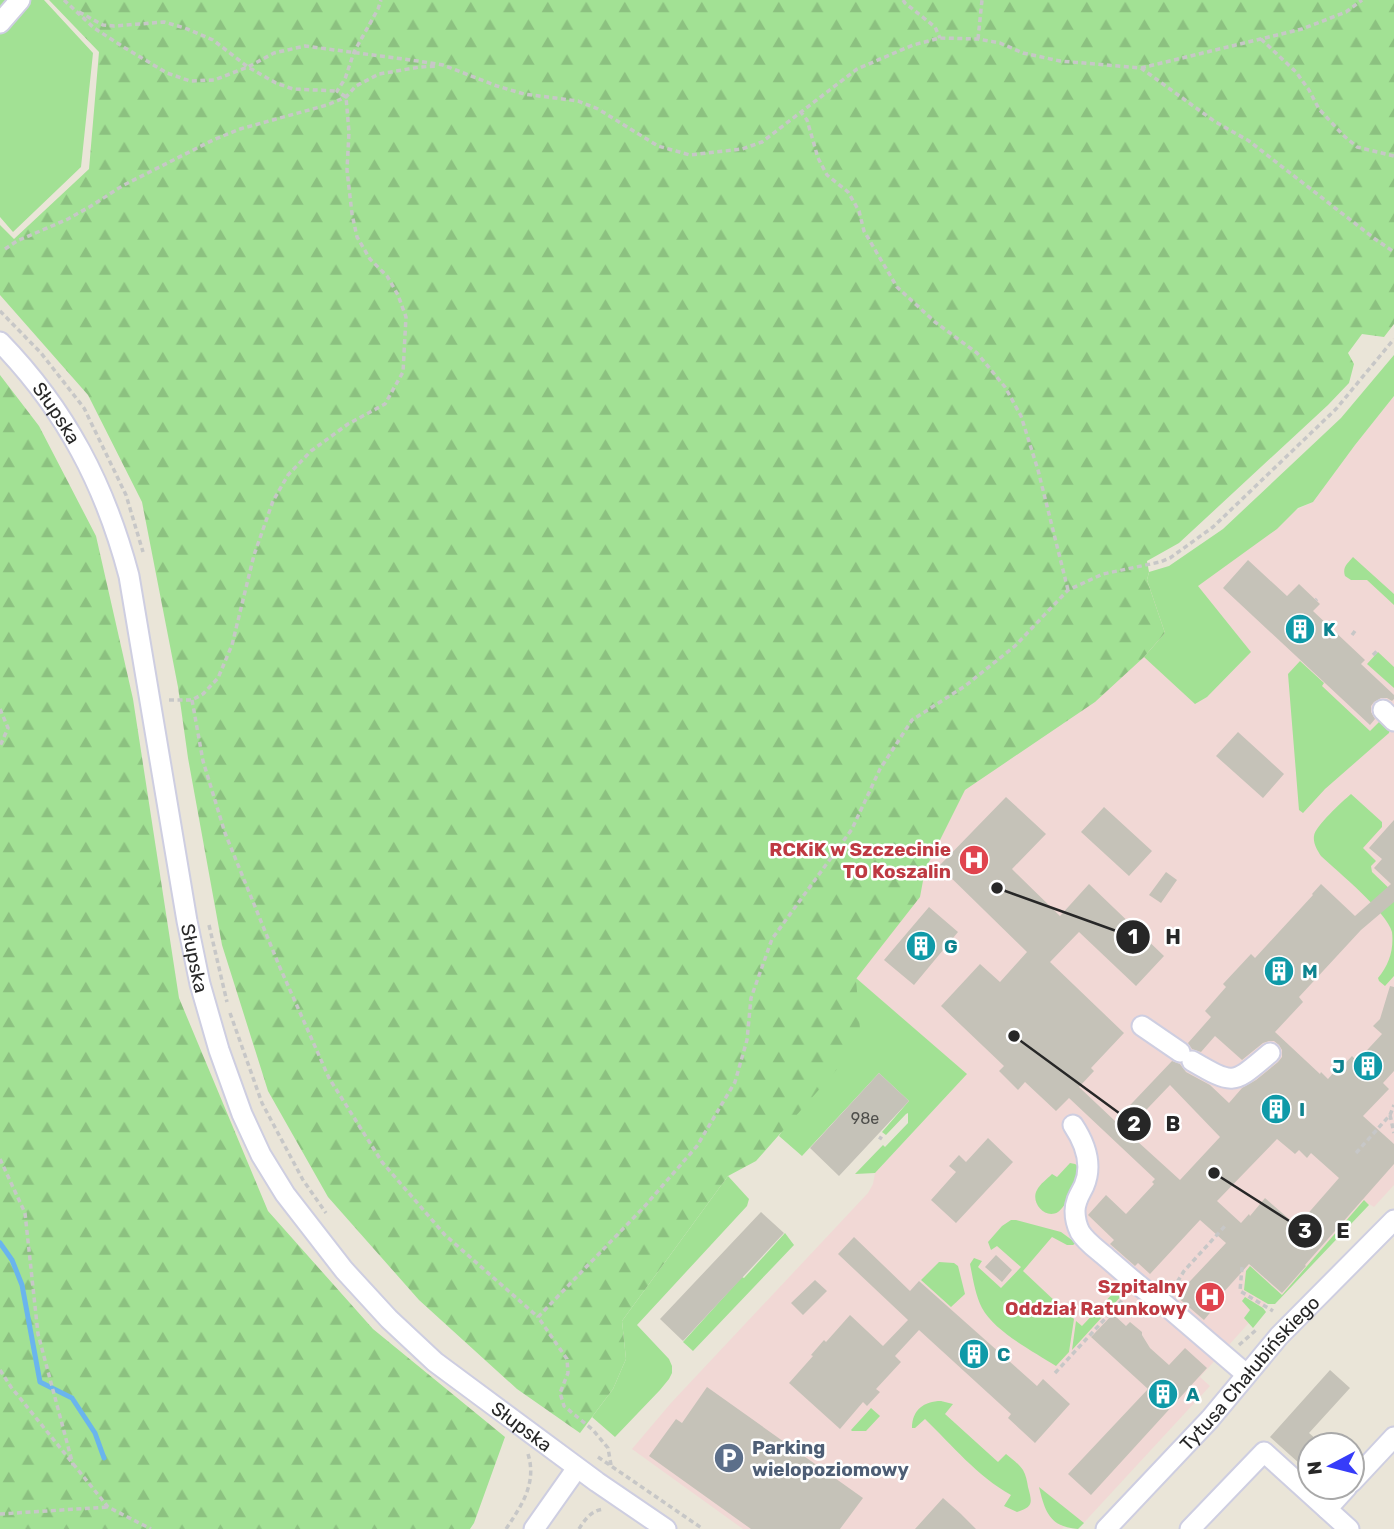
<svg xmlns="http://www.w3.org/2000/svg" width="1394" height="1529" viewBox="0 0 1394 1529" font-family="Rubik,sans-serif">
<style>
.medical{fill:#f1d8d5}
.grass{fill:#a2e194}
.forest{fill:url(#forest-firs)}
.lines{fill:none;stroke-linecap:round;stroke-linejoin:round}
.stream{stroke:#6ab5ed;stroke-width:5}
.building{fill:#c5c2b8;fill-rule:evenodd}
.minor-casing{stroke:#cecee1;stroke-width:23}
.path{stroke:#c7c7c7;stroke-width:3.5;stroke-dasharray:5 3.5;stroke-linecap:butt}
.minor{stroke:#fff;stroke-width:19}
.labels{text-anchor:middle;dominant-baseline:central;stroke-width:5;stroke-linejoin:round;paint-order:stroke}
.number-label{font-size:16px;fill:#4e4e4b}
.street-label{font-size:19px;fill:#272727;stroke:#fff}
.culture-label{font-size:19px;font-weight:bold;fill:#0d838f;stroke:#fff;text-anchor:start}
.health-label{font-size:19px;font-weight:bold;fill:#be3a42;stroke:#fff;text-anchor:end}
.service-label{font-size:19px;font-weight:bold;fill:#4e5e75;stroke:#fff;text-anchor:start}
.leader{fill:none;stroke:#272727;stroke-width:2.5}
.callout-dot{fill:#272727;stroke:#fff;stroke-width:2.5}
.mark-label{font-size:21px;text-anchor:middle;font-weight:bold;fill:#fff}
.callout-label{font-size:21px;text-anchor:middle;font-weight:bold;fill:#272727;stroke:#fff;stroke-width:5;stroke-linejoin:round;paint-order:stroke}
</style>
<defs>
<pattern id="forest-firs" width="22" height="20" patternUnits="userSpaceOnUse" patternTransform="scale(1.75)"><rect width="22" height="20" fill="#a2e194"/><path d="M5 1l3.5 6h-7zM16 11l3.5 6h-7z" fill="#8cc180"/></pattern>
</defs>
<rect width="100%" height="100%" fill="#eae5d8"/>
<path class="medical" d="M 1394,396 L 1394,1185 L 1374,1207 L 1369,1204 L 1280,1299 L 1274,1295 L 1200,1377 L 1210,1386 L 1078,1529 L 1064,1527 L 1062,1529 L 743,1529 L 632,1449 L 671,1403 L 868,1193 L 873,1184 L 875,1173 L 966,1075 L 802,931 L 1066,618 L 1313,502 L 1355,445 Z"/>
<path class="grass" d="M 0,0 L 44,0 L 93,53 L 81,167 L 13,232 L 0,217 Z
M 1394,355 L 1394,396 L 1355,445 L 1313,502 L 1298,508 L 1277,529 L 1198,586 L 1251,652 L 1207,697 L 1195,704 L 1144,657 L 1165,633 L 1147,580 L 1149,572 L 1169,566 L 1223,529 L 1341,418 Z
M 1353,557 L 1394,594 L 1394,605 L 1367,580 L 1351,580 L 1345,576 C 1342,567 1348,563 1353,557 Z
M 1378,652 L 1394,667 L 1394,688 L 1367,664 Z
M 1300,661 L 1324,683 L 1322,686 L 1370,731 L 1384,717 L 1391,725 L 1389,733 L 1325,789 L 1303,813 L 1299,810 L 1288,674 Z
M 1351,794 L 1382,822 L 1382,827 L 1363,848 L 1376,861 L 1371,866 L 1372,872 L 1394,893 L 1394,976 L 1385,986 L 1379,981 L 1378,978 C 1389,965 1394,950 1392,932 C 1387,912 1338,872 1321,856 C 1317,850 1313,843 1314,836 C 1315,826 1343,801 1351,794 Z
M 856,978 L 967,1074 L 875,1173 L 855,1174 L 883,1145 L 885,1147 L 908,1123 L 908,1113 L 906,1114 L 886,1135 L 882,1132 L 909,1101 L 879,1073 L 802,1156 L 779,1136 L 833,1048 Z
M 1070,1163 L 1075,1164 L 1081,1168 C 1079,1178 1066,1207 1058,1212 C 1045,1220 1030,1202 1037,1190 C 1040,1184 1047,1179 1052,1174 L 1057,1177 Z
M 728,1176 L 749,1199 L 747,1206 L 637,1325 L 669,1359 L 672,1366 L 672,1373 L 669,1379 L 660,1390 L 615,1437 L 592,1417 L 613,1389 L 626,1359 L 622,1321 Z
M 1364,1200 L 1369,1205 L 1275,1304 L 1268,1304 L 1244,1290 L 1246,1271 L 1250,1266 L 1282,1295 Z
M 1011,1220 L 1016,1220 L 1061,1232 L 1076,1243 L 1073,1245 L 1067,1245 L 1052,1237 L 1023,1271 L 1074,1319 L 1069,1352 L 1056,1366 C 1033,1351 995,1332 982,1308 C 975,1294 973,1279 970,1264 L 974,1258 L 982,1261 L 978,1267 L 1001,1288 L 1021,1267 L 997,1246 L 991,1250 L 988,1242 L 1002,1226 Z
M 785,1233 L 794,1245 L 693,1351 L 683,1342 L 742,1277 L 744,1278 Z
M 939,1262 L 954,1263 L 958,1266 L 965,1294 L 951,1307 L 921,1280 Z
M 1117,1289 L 1123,1294 L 1072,1350 L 1076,1321 L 1082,1326 Z
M 1245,1297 L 1263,1308 L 1266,1312 L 1253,1328 L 1244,1318 L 1250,1310 L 1242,1301 Z
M 941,1401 L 953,1404 L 945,1414 L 998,1462 L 1006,1454 C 1012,1459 1019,1464 1023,1470 C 1026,1475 1027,1481 1028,1487 C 1032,1502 1034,1507 1017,1512 L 1004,1506 L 1011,1495 C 977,1476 952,1445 925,1419 L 915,1428 L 912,1428 C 912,1410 924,1401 941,1401 Z
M 871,1408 L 880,1416 L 866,1431 L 852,1431 L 851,1430 Z
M 1039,1487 L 1084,1523 L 1078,1529 C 1050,1527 1045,1512 1039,1487 Z"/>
<path class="forest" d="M 49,0 L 1394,0 L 1394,324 L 1384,337 L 1362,334 L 1348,353 L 1354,364 L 1349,383 L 1328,405 L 1179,543 L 1147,561 L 1149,572 L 1147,580 L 1165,633 L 1144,657 L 1095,702 L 965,790 L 925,870 L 920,897 L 856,979 L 861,1042 L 756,1161 L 728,1176 L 622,1321 L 626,1359 L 613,1389 L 580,1433 L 517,1389 L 419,1300 L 328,1197 L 268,1091 L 222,945 L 188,758 L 178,687 L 142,502 L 88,395 L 0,295 L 0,225 L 14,239 L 89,169 L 99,52 Z
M 0,375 L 39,426 L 96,536 L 133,699 L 179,998 L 268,1211 L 373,1329 L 505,1437 L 474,1523 L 470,1529 L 0,1529 Z"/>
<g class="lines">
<path class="stream" d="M 0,1243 L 12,1260 L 22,1285 L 40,1382 L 72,1398 L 95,1433 L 104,1458"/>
</g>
<path class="building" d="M 1248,560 L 1287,596 L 1299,584 L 1320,604 L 1313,611 L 1365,660 L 1361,664 L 1394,695 L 1394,699 L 1392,701 L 1387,698 L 1381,698 L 1374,702 L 1371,706 L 1371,712 L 1375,719 L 1370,725 L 1223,588 Z
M 1238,732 L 1284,774 L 1263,798 L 1216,756 Z
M 1006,797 L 1046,834 L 1012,869 L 1060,916 L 1089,884 L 1164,956 L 1136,986 L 1079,932 L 1050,962 L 1124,1033 L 1091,1068 L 1094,1071 L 1079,1087 L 1115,1121 L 1172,1061 L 1180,1064 L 1186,1072 L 1210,1085 L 1229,1103 L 1242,1088 L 1256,1080 L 1278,1062 L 1282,1057 L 1282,1050 L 1279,1045 L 1274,1041 L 1269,1041 L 1263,1043 L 1242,1060 L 1215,1036 L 1201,1052 L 1192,1049 L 1188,1043 L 1211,1017 L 1205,1011 L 1226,987 L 1223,984 L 1251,954 L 1255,958 L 1313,895 L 1312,894 L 1321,884 L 1355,916 L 1391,884 L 1374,868 L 1382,859 L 1369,848 L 1394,820 L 1394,902 L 1361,930 L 1299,997 L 1303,1002 L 1275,1032 L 1320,1074 L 1321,1072 L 1328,1079 L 1334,1072 L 1335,1074 L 1352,1056 L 1357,1061 L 1382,1034 L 1373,1026 L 1380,1019 L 1390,986 L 1394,987 L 1394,1071 L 1383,1083 L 1389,1089 L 1363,1116 L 1394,1144 L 1394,1164 L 1305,1265 L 1306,1266 L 1282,1293 L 1249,1264 L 1222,1294 L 1224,1296 L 1204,1320 L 1176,1296 L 1226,1243 L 1200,1220 L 1150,1274 L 1138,1263 L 1135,1266 L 1110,1244 L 1114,1240 L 1088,1215 L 1106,1195 L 1126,1214 L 1154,1184 L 1152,1182 L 1155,1179 L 1069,1098 L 1056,1111 L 1025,1082 L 1018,1090 L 999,1071 L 1004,1066 L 941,1006 L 980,964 L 1000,982 L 1027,952 L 939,866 ZM 1170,1085 L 1220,1137 L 1180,1180 L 1126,1131 ZM 1277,1139 L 1295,1154 L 1299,1150 L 1307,1158 L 1311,1153 L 1339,1178 L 1297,1226 L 1265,1198 L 1250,1216 L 1249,1214 L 1241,1223 L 1217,1201 Z
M 1104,807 L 1152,851 L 1129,876 L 1081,832 Z
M 1166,872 L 1177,880 L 1161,903 L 1149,895 Z
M 929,907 L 958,932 L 914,985 L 884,960 Z
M 879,1073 L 909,1101 L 839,1176 L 810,1148 Z
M 988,1138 L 1013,1162 L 956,1223 L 931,1200 L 956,1172 L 949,1166 L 959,1155 L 966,1162 Z
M 761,1212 L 784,1233 L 683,1341 L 660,1319 Z
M 854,1237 L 910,1291 L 919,1281 L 1037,1386 L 1043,1379 L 1070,1404 L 1035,1443 L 1008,1418 L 1011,1414 L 919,1330 L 895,1356 L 901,1362 L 876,1389 L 880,1392 L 867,1406 L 863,1402 L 840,1429 L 789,1383 L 813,1356 L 811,1355 L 824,1340 L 826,1342 L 850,1315 L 883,1346 L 908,1320 L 838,1254 Z
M 996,1255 L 1012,1270 L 1002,1282 L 985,1267 Z
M 815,1280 L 827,1291 L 803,1315 L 791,1303 Z
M 1113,1314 L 1126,1326 L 1130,1322 L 1142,1332 L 1142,1335 L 1150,1348 L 1169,1365 L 1185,1348 L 1207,1368 L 1091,1495 L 1068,1474 L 1148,1389 L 1091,1337 Z
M 1330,1370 L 1350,1388 L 1309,1433 L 1323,1445 L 1310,1445 L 1310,1454 L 1300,1464 L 1270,1437 Z
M 707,1387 L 863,1498 L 840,1529 L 751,1529 L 649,1456 L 676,1419 L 682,1423 Z
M 943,1498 L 961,1514 L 976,1529 L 915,1529 Z"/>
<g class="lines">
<g class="minor-casing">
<g id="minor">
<path d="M 0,23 L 20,0"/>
<path id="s1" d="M 0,342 C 66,410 105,485 129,576 L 187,921 L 200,984 L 219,1050 L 242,1114 L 261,1155 L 285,1194 L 344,1270 L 389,1319 L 435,1362 L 597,1482 L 666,1529"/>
<path d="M 1383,710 L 1394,721"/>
<path d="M 1142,1026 L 1180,1052"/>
<path d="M 1192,1061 C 1235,1086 1233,1084 1270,1053"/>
<path d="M 1073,1125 C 1085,1143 1093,1165 1084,1186 C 1080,1194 1075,1201 1075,1211 C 1075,1218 1077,1226 1080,1232 C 1086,1242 1098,1250 1107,1258 C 1125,1273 1142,1290 1162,1302 L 1246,1374"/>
<path d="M 1352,1482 L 1394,1437"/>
<path d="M 1327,1509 L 1347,1487"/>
<path d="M 534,1529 L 577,1468"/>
<path id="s2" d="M 1106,1529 L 1210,1419 L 1279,1336 L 1394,1220"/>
<path d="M 1190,1529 L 1264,1452 L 1349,1529"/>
</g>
</g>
<path class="path" d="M 64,0 L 94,28 L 125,48 L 167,73 L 190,81 L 214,80 L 248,67 L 274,53 L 305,46 L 418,61 L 443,65 L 497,86 L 524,94 L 578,101 L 598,109 L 658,146 L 690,155 L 742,149 L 762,142 L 857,69 L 913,45 L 940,38 L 978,39 L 1000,43 L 1023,53 L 1060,61 L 1141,68 L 1214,121 L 1249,141 L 1375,239 L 1394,252
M 903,0 L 905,3 L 935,27 L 940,38
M 79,12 L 103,25 L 114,26 L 164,22 L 185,28 L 213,40 L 248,67 L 276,83 L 293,89 L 337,91
M 978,39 L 982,0
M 1261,39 L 1296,72 L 1309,90 L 1319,109 L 1343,135 L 1357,147 L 1394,156
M 1141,68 L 1302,29 L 1346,12 L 1362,0
M 800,111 L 807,120 L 818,158 L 827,175 L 848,192 L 859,211 L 864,231 L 897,287 L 935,322 L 977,353 L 1005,387 L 1021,416 L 1038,470 L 1068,590
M 5,249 L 17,241 L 68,219 L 91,206 L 122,186 L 213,140 L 240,129 L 327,105 L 346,97 L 356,86 L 379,74 L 420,67 L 437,66
M 0,311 L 41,353 L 84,408 L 126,495 L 143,552
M 1316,600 L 1317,599
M 1352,635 L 1355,631
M 1373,655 L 1377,651
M 169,700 L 192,700 L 203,694 L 218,678 L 232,645 L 254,555 L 273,501 L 288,475 L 311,451 L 348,424 L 385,404 L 403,372 L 406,317 L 398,295 L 387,276 L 370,259 L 357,237 L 352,214 L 347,170 L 349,132 L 346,97 L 337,91 L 345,79 L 354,52 L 378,9 L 381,0
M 192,700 L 203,761 L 225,833 L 278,963 L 329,1078 L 382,1162 L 445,1235 L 538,1317
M 0,709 L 8,728 L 0,746
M 209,925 L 227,1002
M 230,1013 L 262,1103 L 303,1180 L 326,1213
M 1390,1115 L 1394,1133
M 879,1137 L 882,1139
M 1356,1153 L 1390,1115 L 1394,1105
M 0,1159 L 25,1213 L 38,1334 L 73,1465
M 1242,1267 L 1240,1291 L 1273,1311
M 1173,1289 L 1184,1271 L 1225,1226
M 1239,1345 L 1256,1330
M 0,1370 L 11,1387 L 108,1507 L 151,1529
M 1055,1373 L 1126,1296
M 598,1457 L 703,1529
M 611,1465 L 608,1448 L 593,1430 L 564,1406 L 560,1393 L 568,1373 L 567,1359 L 538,1317 L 644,1207 L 697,1146 L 735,1082 L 747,1040 L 751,998 L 772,939 L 852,829 L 880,769 L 912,720 L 965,686 L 1015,646 L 1068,590 L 1103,574 L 1160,562 L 1170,558 L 1213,527 L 1336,409 L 1394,339
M 0,1514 L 108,1507
M 506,1529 C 522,1505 537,1483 528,1454
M 579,1529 C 585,1519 592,1510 604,1509"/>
<use href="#minor" class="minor"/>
</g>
<defs>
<g id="building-disc" transform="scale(1.575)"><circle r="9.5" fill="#0f9aa8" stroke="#fff"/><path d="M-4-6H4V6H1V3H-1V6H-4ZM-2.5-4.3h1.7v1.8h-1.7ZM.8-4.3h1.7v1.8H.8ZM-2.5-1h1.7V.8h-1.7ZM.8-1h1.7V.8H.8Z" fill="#fff"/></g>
<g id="hospital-disc" transform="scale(1.575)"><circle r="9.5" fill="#e0444e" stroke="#fff"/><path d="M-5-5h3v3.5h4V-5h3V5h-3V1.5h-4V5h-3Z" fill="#fff"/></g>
<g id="parking-disc" transform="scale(1.575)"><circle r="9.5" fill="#5c6f8a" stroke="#fff"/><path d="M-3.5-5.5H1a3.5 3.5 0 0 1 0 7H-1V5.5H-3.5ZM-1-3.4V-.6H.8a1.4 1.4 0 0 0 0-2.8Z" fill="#fff"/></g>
</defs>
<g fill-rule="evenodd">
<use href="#building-disc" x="1300" y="629"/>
<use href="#hospital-disc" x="974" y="860"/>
<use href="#building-disc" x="921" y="946"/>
<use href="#building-disc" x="1279" y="971"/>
<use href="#building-disc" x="1368" y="1066"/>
<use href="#building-disc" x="1276" y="1109"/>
<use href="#hospital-disc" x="1210" y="1297"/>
<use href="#building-disc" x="974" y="1354"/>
<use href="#building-disc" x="1163" y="1394"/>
<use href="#parking-disc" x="729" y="1458"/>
</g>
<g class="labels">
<g class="number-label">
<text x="865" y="1118">98e</text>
</g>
<g class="street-label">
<text stroke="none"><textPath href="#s1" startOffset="91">Słupska</textPath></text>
<text stroke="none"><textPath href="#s1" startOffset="658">Słupska</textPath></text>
<text stroke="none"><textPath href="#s2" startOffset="212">Tytusa Chałubińskiego</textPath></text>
<text stroke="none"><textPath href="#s1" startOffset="1246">Słupska</textPath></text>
</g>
<g class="culture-label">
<text x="1323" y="629">K</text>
<text x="944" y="946">G</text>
<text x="1302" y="971">M</text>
<text x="1345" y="1066" text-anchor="end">J</text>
<text x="1299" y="1109">I</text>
<text x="997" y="1354">C</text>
<text x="1186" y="1394">A</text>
</g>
<g class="health-label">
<text x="951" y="849">RCKiK w Szczecinie<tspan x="951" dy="22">TO Koszalin</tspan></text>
<text x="1187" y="1286">Szpitalny<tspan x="1187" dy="22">Oddział Ratunkowy</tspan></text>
</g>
<g class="service-label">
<text x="752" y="1447">Parking<tspan x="752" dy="22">wielopoziomowy</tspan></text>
</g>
</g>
<path class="leader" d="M997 888L1133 937M1014 1036L1134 1124M1214 1173L1305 1231"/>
<g class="callout-dot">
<circle cx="997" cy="888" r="7"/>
<circle cx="1014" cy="1036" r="7"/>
<circle cx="1214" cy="1173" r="7"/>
<circle cx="1133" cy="937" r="18"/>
<circle cx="1134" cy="1124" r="18"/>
<circle cx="1305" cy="1231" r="18"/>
</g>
<g class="mark-label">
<text x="1133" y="944">1</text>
<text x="1134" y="1131">2</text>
<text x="1305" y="1238">3</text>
</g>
<g class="callout-label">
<text x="1173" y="944">H</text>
<text x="1173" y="1131">B</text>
<text x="1343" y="1238">E</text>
</g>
<g transform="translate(1331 1466) rotate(263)"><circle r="33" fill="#ffffff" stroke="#a9a9a9" stroke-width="2"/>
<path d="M0-5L12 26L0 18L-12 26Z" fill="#363cf9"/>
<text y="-10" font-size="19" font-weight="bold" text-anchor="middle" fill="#272727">N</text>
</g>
</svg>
